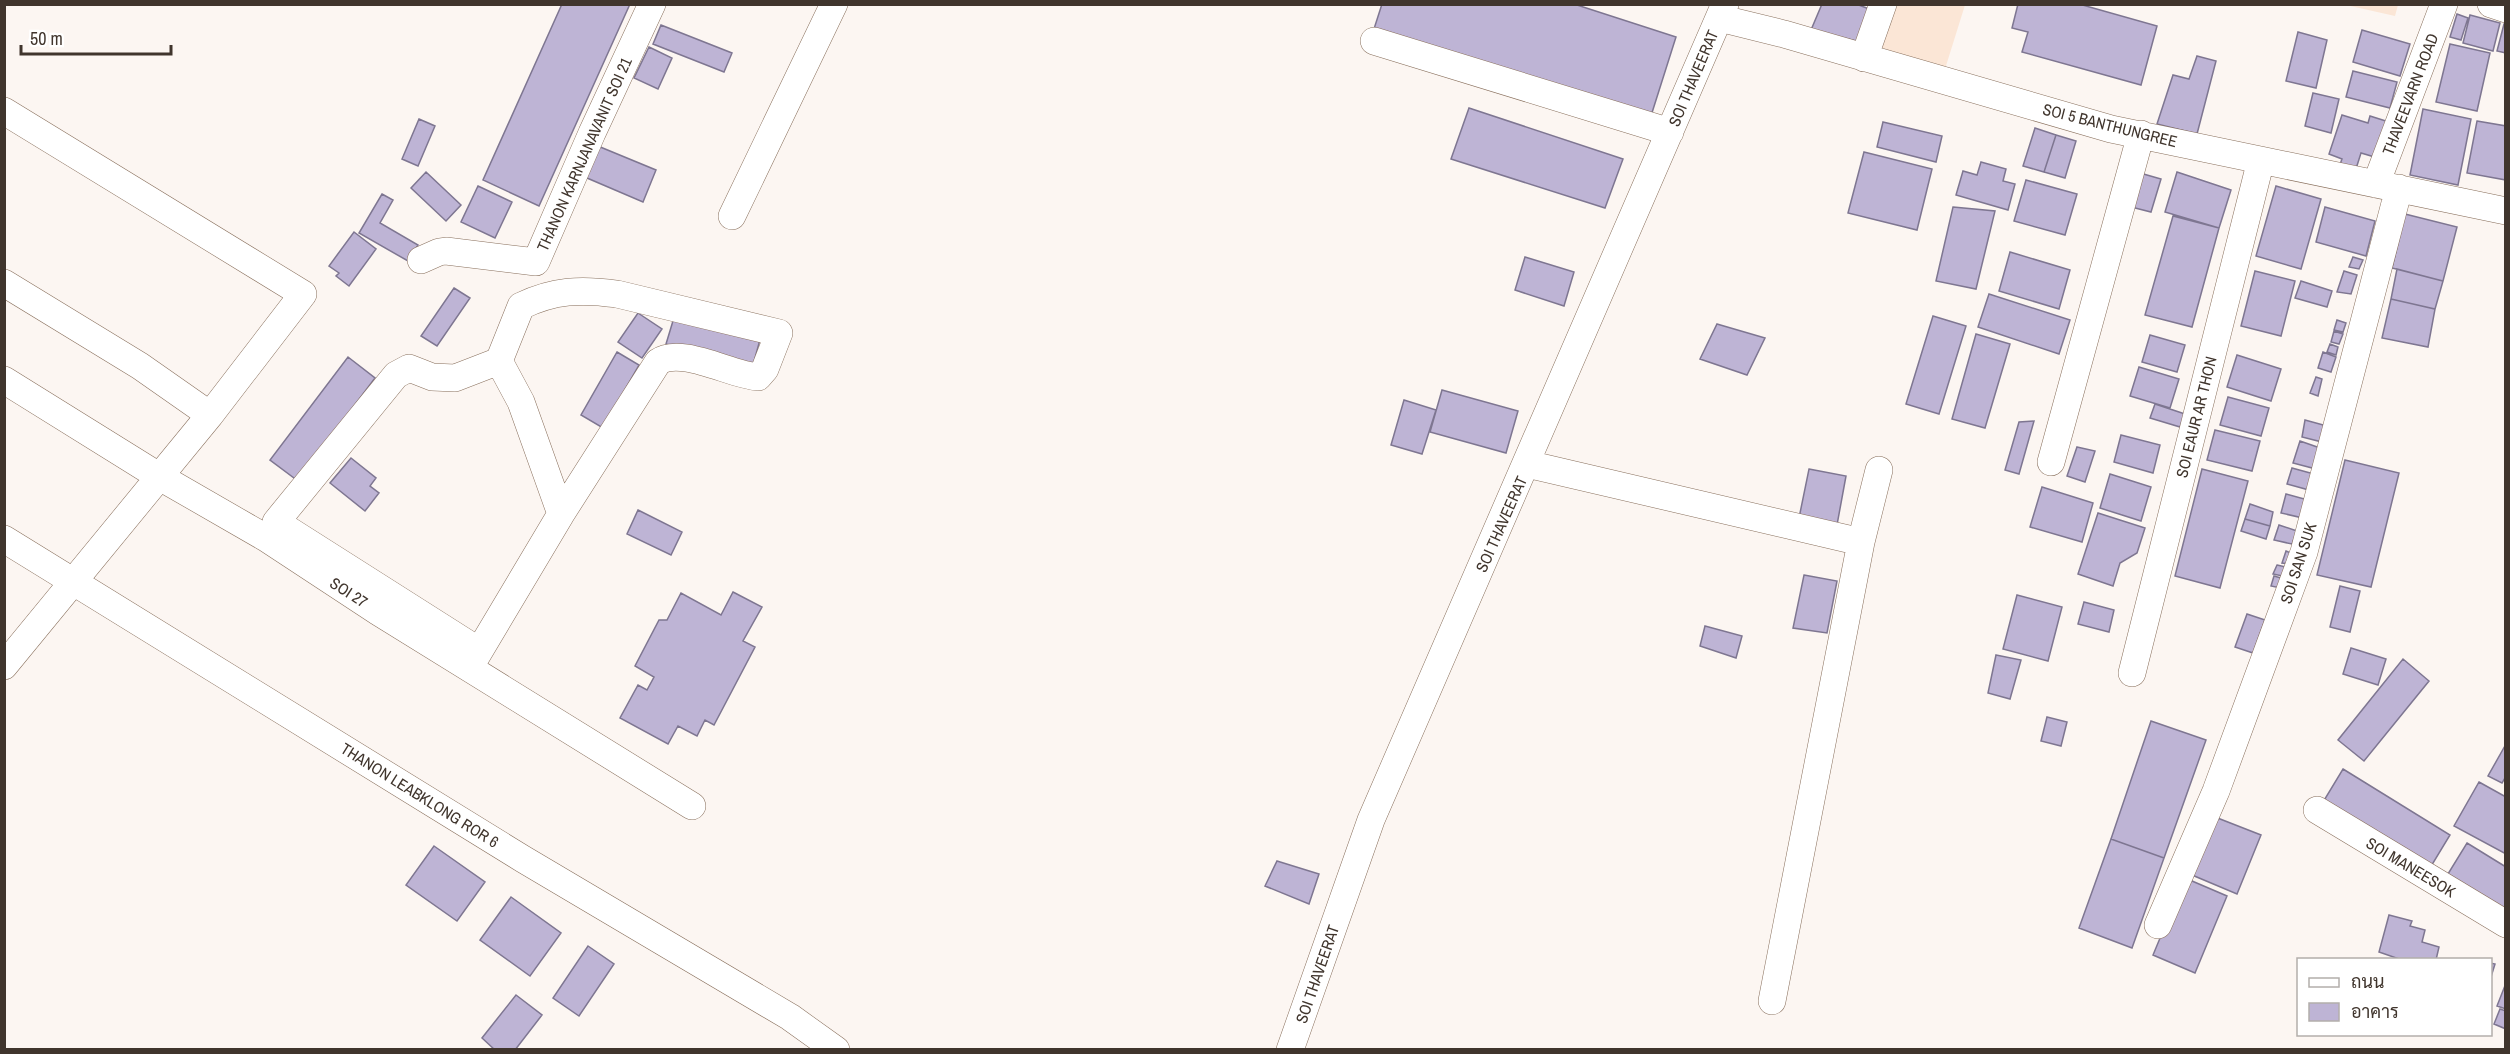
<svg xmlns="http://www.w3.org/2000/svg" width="2510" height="1054" viewBox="0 0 2510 1054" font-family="'Archivo Narrow',Sarabun,sans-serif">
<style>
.built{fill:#fbe6d6}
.building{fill:#beb4d5;stroke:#7e7691;stroke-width:1.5}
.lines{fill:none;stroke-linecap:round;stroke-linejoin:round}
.minor-casing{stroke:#89705d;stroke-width:28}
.minor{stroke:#fff;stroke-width:27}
.labels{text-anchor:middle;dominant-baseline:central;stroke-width:4.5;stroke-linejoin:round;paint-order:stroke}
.street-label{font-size:16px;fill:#40352d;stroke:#fff}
</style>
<rect width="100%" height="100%" fill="#fcf6f2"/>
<path class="built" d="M 1889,5 L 1965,5 L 1945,69 L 1876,46 Z
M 2346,5 L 2398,4 L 2398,5 L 2395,16 Z"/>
<path class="building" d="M 562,4 L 630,4 L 539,206 L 483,180 Z
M 1382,4 L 1574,4 L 1676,37 L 1650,119 L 1373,32 Z
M 1822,4 L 1856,4 L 1872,10 L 1860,42 L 1811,30 Z
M 2018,4 L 2079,4 L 2157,26 L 2141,85 L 2022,52 L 2028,32 L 2012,28 Z
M 2457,14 L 2468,18 L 2461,40 L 2450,37 Z
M 2470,15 L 2500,23 L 2493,51 L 2463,43 Z
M 2504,24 L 2506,24 L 2506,53 L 2497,51 Z
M 661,25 L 732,53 L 724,72 L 653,44 Z
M 2362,30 L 2410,44 L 2400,76 L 2353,62 Z
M 2298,32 L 2327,40 L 2316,88 L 2286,81 Z
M 2450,44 L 2490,53 L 2477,111 L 2436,102 Z
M 649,47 L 672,58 L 658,89 L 634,78 Z
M 2197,56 L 2216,61 L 2197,134 L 2157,124 L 2173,75 L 2189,79 Z
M 2353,71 L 2397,82 L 2390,108 L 2346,97 Z
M 2313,93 L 2339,99 L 2331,133 L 2305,126 Z
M 1469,108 L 1623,159 L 1605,208 L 1451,159 Z
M 2423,109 L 2471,119 L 2458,185 L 2410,175 Z
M 2342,115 L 2368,123 L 2370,116 L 2389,122 L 2378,158 L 2361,153 L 2355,172 L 2339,167 L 2342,159 L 2329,154 Z
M 419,119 L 435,126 L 418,166 L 402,159 Z
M 2477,121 L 2506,126 L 2506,180 L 2467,173 Z
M 1883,122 L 1942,136 L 1936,162 L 1877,147 Z
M 2035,128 L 2056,135 L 2044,172 L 2023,166 Z
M 2056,135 L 2076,141 L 2065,178 L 2044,172 Z
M 593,144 L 656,170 L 643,202 L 580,175 Z
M 1864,152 L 1932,169 L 1917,230 L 1848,213 Z
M 1981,162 L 2006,169 L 2003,181 L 2015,184 L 2008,210 L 1956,195 L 1963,171 L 1977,175 Z
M 426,172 L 461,205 L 446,221 L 411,188 Z
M 2177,172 L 2231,190 L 2219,228 L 2165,212 Z
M 2140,173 L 2161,179 L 2151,212 L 2131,207 Z
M 2026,180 L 2077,194 L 2065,235 L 2014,221 Z
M 478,186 L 512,202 L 495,238 L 461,222 Z
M 2276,186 L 2321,199 L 2301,269 L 2256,256 Z
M 382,194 L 393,200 L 380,223 L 418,245 L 408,261 L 359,233 Z
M 1953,207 L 1995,211 L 1976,289 L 1936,281 Z
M 2325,207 L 2375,221 L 2366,256 L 2316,242 Z
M 2405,214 L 2457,227 L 2443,281 L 2392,268 Z
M 2173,216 L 2219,228 L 2192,327 L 2145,315 Z
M 354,232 L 376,249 L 349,286 L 336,276 L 339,273 L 329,266 Z
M 2010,252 L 2070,270 L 2059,309 L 1999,291 Z
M 1525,257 L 1574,272 L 1564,306 L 1515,290 Z
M 2353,257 L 2363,260 L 2359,269 L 2349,267 Z
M 2397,269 L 2443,281 L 2435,309 L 2391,299 Z
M 2255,271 L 2295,281 L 2281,336 L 2241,326 Z
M 2344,271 L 2357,275 L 2351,294 L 2337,292 Z
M 2301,281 L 2332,291 L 2327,307 L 2295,298 Z
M 454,288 L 470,298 L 437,346 L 421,336 Z
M 1989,294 L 2070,320 L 2059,354 L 1978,327 Z
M 2391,299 L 2435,309 L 2428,347 L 2382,338 Z
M 676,311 L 761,336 L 752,369 L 666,344 Z
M 638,313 L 662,329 L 642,358 L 618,342 Z
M 1933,316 L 1966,326 L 1939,414 L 1906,404 Z
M 2337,320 L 2346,323 L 2343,332 L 2334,330 Z
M 1717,324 L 1765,338 L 1747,375 L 1700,359 Z
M 2334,331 L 2343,334 L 2339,344 L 2331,342 Z
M 1976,334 L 2010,344 L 1985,428 L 1952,419 Z
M 2150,335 L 2185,345 L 2177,372 L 2142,362 Z
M 2330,344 L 2338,347 L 2336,355 L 2327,352 Z
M 617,352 L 639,365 L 603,428 L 581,415 Z
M 2323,352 L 2336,357 L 2331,372 L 2318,368 Z
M 2237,355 L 2281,369 L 2271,401 L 2227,387 Z
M 348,357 L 375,378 L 298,481 L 270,460 Z
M 2139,367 L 2179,379 L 2170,408 L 2130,396 Z
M 2316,377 L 2322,379 L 2318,396 L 2310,393 Z
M 1442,390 L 1518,411 L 1506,453 L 1430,432 Z
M 2228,397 L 2269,408 L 2261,436 L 2220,425 Z
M 1404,400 L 1436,410 L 1422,454 L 1391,445 Z
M 2155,404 L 2185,414 L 2180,427 L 2150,418 Z
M 2305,420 L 2327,426 L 2322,442 L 2302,437 Z
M 2034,421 L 2019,474 L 2005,470 L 2019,422 Z
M 2215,430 L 2260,441 L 2252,471 L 2207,460 Z
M 2121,435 L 2160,445 L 2153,473 L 2114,462 Z
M 2300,441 L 2323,449 L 2316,469 L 2293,463 Z
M 2077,447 L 2095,451 L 2085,482 L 2067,476 Z
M 351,458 L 376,478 L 370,486 L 379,493 L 365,511 L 330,483 Z
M 2345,460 L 2399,473 L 2371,587 L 2317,575 Z
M 2292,468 L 2314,474 L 2309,490 L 2287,484 Z
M 1809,469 L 1846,476 L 1837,525 L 1799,518 Z
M 2202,469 L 2248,481 L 2220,588 L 2175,576 Z
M 2110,474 L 2151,487 L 2141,521 L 2100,508 Z
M 2042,487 L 2093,503 L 2082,542 L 2030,527 Z
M 2286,494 L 2308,500 L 2303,518 L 2281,513 Z
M 2250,504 L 2273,512 L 2270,526 L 2245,519 Z
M 638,510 L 682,532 L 671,555 L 627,534 Z
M 2098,513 L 2145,528 L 2137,553 L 2120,563 L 2113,586 L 2078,574 Z
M 2245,519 L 2270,526 L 2266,539 L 2241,531 Z
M 2279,525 L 2297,531 L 2292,544 L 2274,540 Z
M 2286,551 L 2295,555 L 2291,564 L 2282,563 Z
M 2277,565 L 2290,568 L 2287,577 L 2273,574 Z
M 1804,575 L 1837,581 L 1827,633 L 1793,628 Z
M 2274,576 L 2288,580 L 2285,589 L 2271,586 Z
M 2340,586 L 2360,591 L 2350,632 L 2330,627 Z
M 733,592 L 762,607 L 743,641 L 755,647 L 714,725 L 705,720 L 697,736 L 678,726 L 668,744 L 620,718 L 638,685 L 647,690 L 654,677 L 635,666 L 659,620 L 667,620 L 681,593 L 721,615 Z
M 2017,595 L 2062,607 L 2048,661 L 2003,649 Z
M 2084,602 L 2114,610 L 2109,632 L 2078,624 Z
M 2247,614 L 2265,620 L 2253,653 L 2235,647 Z
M 1705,626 L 1742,636 L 1736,658 L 1700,646 Z
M 2351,648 L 2386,659 L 2378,685 L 2343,674 Z
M 1996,655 L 2021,660 L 2010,699 L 1988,693 Z
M 2403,659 L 2429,681 L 2364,761 L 2338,740 Z
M 2047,717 L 2067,722 L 2061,746 L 2041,741 Z
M 2151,721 L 2206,740 L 2164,858 L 2111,839 Z
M 2506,744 L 2506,776 L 2502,783 L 2488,776 Z
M 2343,769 L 2450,835 L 2427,873 L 2320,807 Z
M 2479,782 L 2506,797 L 2506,854 L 2454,826 Z
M 2215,817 L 2261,835 L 2237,894 L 2192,875 Z
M 2111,839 L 2164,858 L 2132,948 L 2079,928 Z
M 2467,843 L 2506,867 L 2506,920 L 2443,882 Z
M 434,846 L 485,882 L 457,921 L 406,885 Z
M 1277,861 L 1319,874 L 1309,904 L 1265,886 Z
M 2185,878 L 2227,896 L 2195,973 L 2153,955 Z
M 511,897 L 561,933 L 530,976 L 480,940 Z
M 2389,915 L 2412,921 L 2410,926 L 2425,930 L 2422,942 L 2439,947 L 2436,960 L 2402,960 L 2379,952 Z
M 588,946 L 614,964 L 579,1016 L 553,998 Z
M 2490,963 L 2495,964 L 2490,980 Z
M 2506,983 L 2506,1009 L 2497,1006 Z
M 516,995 L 542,1015 L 515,1050 L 495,1050 L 482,1038 Z
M 2500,1009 L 2506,1011 L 2506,1029 L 2494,1024 Z"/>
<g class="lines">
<g class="minor-casing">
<path id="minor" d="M 2491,4 L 2506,9
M 1719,18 L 1784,34 L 2111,129 L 2506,211
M 1374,41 L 1670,132
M 1864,58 L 1883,4
M 4,111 L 303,294 L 210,415 L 4,666
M 2376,184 L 2444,4
M 732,216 L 834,4
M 421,260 L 439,252 L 446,251 L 536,262 L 592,133 L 652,4
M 4,283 L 140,366 L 210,415
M 4,380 L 160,477 L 266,538 L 377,611 L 692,806
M 2051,462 L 2141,134
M 1527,464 L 1861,542
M 4,539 L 523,859 L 790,1017 L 836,1050
M 479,651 L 276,522 L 396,375 L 409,368 L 432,377 L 455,378 L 499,361 L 521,306 C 554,290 581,289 617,294 L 779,333 L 765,369 L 758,377 C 731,375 681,346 658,362 L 561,514
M 471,665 L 561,514 L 521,402 L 499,361
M 2132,673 L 2261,160
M 2317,810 L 2506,924
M 2158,925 L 2216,791 L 2304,552 L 2399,188
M 1772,1001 L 1861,542 L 1879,470
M 1290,1050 L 1371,820 L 1725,4"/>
</g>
<use href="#minor" class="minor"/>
</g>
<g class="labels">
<g class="street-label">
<text transform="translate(1693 78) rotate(-67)">SOI THAVEERAT</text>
<text transform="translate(2410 94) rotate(-69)">THAVEEVARN ROAD</text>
<text transform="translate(2110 125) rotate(14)">SOI 5 BANTHUNGREE</text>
<text transform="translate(584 154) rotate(-66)">THANON KARNJANAVANIT SOI 21</text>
<text transform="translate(2196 417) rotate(-76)">SOI EAUR AR THON</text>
<text transform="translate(1501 524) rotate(-66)">SOI THAVEERAT</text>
<text transform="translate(2298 563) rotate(-72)">SOI SAN SUK</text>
<text transform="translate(349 592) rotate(33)">SOI 27</text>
<text transform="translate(420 795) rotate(32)">THANON LEABKLONG ROR 6</text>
<text transform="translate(2411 867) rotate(31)">SOI MANEESOK</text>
<text transform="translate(1317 974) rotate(-71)">SOI THAVEERAT</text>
</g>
</g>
<rect width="2510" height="1054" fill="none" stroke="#40352d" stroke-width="12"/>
<rect x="2297" y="958" width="195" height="78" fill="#ffffff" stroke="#b3aeab" stroke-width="1.5"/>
<rect x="2309" y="978" width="30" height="9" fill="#ffffff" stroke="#b3aeab" stroke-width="1.5"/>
<text x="2351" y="988" font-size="18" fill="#40352d">ถนน</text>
<rect x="2309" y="1003" width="30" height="18" fill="#beb4d5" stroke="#b3aeab" stroke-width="1.5"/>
<text x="2351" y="1018" font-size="18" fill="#40352d">อาคาร</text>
<path d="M21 45v9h150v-9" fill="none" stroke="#40352d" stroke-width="3"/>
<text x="30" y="45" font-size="18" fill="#40352d" stroke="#ffffff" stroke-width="4.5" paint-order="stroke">50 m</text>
</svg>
